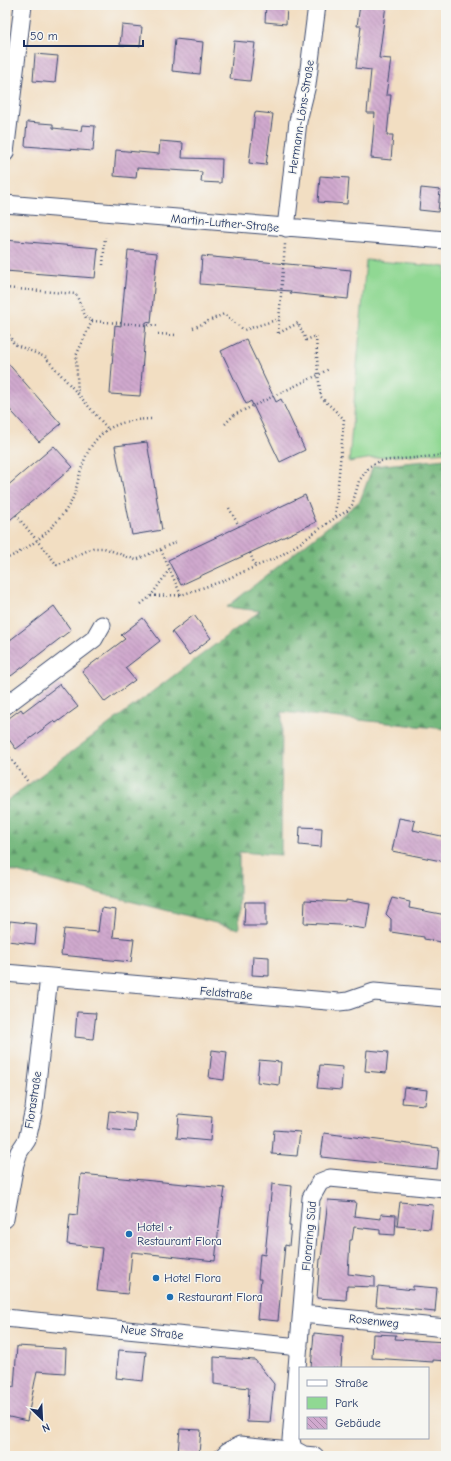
<svg xmlns="http://www.w3.org/2000/svg" width="451" height="1461" viewBox="0 0 451 1461" font-family="'Comic Neue',sans-serif">
<style>
.green{fill:#90d893;stroke:#568478}
.forest{fill:url(#forest-firs);stroke:#48746e}
.building{fill:url(#building-back-hatch)}
.lines{fill:none;stroke-linecap:round;stroke-linejoin:round}
.minor-casing{stroke:#3b496d;stroke-width:19}
.path{stroke:#3b496d;stroke-width:2.5;stroke-dasharray:1 3;stroke-linecap:butt}
.minor{stroke:#fff;stroke-width:17}
.poi-dot{fill:#1f6fb2;stroke:#f6f6f2;stroke-width:1.5}
.labels{text-anchor:middle;dominant-baseline:central;stroke-width:3;stroke-linejoin:round;paint-order:stroke}
.street-label{font-size:12px;fill:#1b2f5e;stroke:#f6f6f2}
.poi-label{font-size:12px;fill:#1b2f5e;stroke:#f6f6f2;text-anchor:start}
</style>
<defs>
<pattern id="forest-firs" width="22" height="20" patternUnits="userSpaceOnUse"><rect width="22" height="20" fill="#74b87d"/><path d="M5 1l3.5 6h-7zM16 11l3.5 6h-7z" fill="#5e966a"/></pattern>
<pattern id="building-back-hatch" width="6" height="6" patternUnits="userSpaceOnUse"><rect width="6" height="6" fill="#d0a9ce"/><path d="M-1 5l2 2M0 0l6 6M5-1l2 2" fill="none" stroke="#a88aaa"/></pattern>
</defs>
<rect width="100%" height="100%" fill="#f6f6f2"/>
<filter id="ink" filterUnits="userSpaceOnUse"><feTurbulence type="fractalNoise" baseFrequency=".025" numOctaves="2"/><feDisplacementMap in="SourceGraphic" scale="8" xChannelSelector="R" yChannelSelector="G"/><feConvolveMatrix kernelMatrix="1 2 1 2 8 2 1 2 1" color-interpolation-filters="sRGB"/></filter>
<filter id="wash" filterUnits="userSpaceOnUse"><feTurbulence type="fractalNoise" baseFrequency=".012" numOctaves="4" result="noise"/><feDisplacementMap in="SourceGraphic" scale="16" xChannelSelector="R" yChannelSelector="G"/><feGaussianBlur stdDeviation="0.9" result="paint"/><feColorMatrix in="noise" values="0 0 0 0 0 0 0 0 0 0 0 0 0 0 0 0 0 1.4 0 .05"/><feComposite in="paint" operator="in"/></filter>
<g filter="url(#wash)">
<rect width="100%" height="100%" fill="#f2dec2"/>
<path class="green" d="M 366,260 L 446,267 L 446,452 L 373,458 L 349,462 Z"/>
<path class="forest" d="M 446,459 L 446,729 L 282,712 L 281,855 L 239,852 L 239,929 L 5,869 L 5,802 L 260,611 L 227,607 L 360,501 L 373,466 Z"/>
<g id="blocks">
<path class="building" d="M 266,5 L 287,5 L 286,24 L 265,22 Z
M 360,5 L 386,5 L 379,58 L 391,59 L 386,95 L 391,95 L 387,135 L 393,135 L 391,160 L 371,158 L 375,113 L 367,113 L 371,70 L 356,68 L 361,26 L 357,26 Z
M 122,25 L 142,27 L 140,46 L 120,45 Z
M 175,39 L 203,42 L 200,74 L 172,71 Z
M 234,41 L 255,43 L 250,81 L 230,79 Z
M 35,54 L 58,56 L 55,83 L 33,81 Z
M 255,112 L 273,114 L 266,165 L 249,163 Z
M 27,122 L 53,124 L 53,128 L 81,131 L 82,125 L 95,126 L 93,151 L 25,146 Z
M 160,141 L 183,143 L 182,158 L 222,159 L 221,183 L 201,182 L 202,172 L 137,168 L 136,178 L 114,176 L 116,150 L 159,154 Z
M 320,176 L 349,178 L 347,204 L 318,202 Z
M 421,188 L 440,190 L 438,212 L 419,210 Z
M 5,240 L 98,248 L 95,278 L 5,271 Z
M 128,250 L 157,253 L 151,323 L 146,322 L 140,396 L 110,394 L 115,325 L 121,326 Z
M 202,256 L 351,270 L 348,299 L 290,293 L 291,291 L 200,284 Z
M 246,339 L 276,402 L 281,399 L 305,450 L 280,462 L 251,401 L 246,404 L 221,351 Z
M 5,360 L 61,424 L 39,442 L 5,404 Z
M 147,442 L 162,530 L 132,535 L 115,446 Z
M 54,446 L 73,467 L 5,524 L 5,488 Z
M 305,495 L 316,522 L 181,585 L 168,560 Z
M 54,606 L 71,630 L 11,676 L 5,667 L 5,644 Z
M 194,615 L 211,638 L 189,655 L 172,632 Z
M 143,618 L 160,641 L 125,668 L 135,680 L 105,702 L 82,671 L 125,639 L 121,635 Z
M 60,684 L 78,707 L 56,723 L 54,721 L 16,749 L 5,734 L 5,721 L 21,709 L 23,712 Z
M 399,818 L 415,821 L 413,830 L 446,837 L 446,862 L 392,851 Z
M 300,827 L 322,828 L 321,847 L 299,845 Z
M 392,898 L 410,902 L 409,908 L 446,915 L 446,943 L 424,939 L 424,937 L 391,932 L 391,919 L 386,914 Z
M 305,900 L 346,902 L 346,900 L 370,904 L 366,929 L 339,925 L 304,923 Z
M 245,902 L 266,902 L 266,926 L 244,926 Z
M 101,908 L 116,910 L 113,937 L 134,939 L 131,962 L 61,955 L 64,929 L 98,932 Z
M 10,921 L 37,924 L 35,944 L 7,941 Z
M 253,956 L 269,957 L 269,976 L 252,975 Z
M 77,1012 L 96,1013 L 93,1039 L 75,1037 Z
M 212,1050 L 227,1052 L 224,1080 L 209,1078 Z
M 367,1050 L 388,1052 L 386,1073 L 365,1071 Z
M 259,1060 L 281,1062 L 279,1085 L 257,1082 Z
M 320,1065 L 343,1067 L 341,1090 L 317,1088 Z
M 404,1087 L 427,1090 L 425,1105 L 402,1103 Z
M 109,1111 L 136,1114 L 135,1132 L 107,1129 Z
M 179,1114 L 212,1117 L 210,1141 L 177,1138 Z
M 274,1130 L 300,1132 L 297,1156 L 272,1154 Z
M 324,1133 L 439,1148 L 437,1169 L 321,1157 Z
M 81,1174 L 225,1188 L 222,1208 L 221,1208 L 215,1261 L 132,1252 L 128,1294 L 97,1291 L 102,1248 L 67,1244 L 70,1214 L 77,1215 Z
M 272,1184 L 292,1186 L 289,1226 L 291,1226 L 289,1246 L 285,1245 L 278,1321 L 257,1319 L 261,1279 L 258,1279 L 260,1254 L 265,1255 Z
M 328,1200 L 356,1202 L 354,1216 L 381,1219 L 381,1214 L 396,1215 L 395,1235 L 380,1234 L 380,1230 L 354,1227 L 352,1240 L 350,1240 L 348,1274 L 375,1277 L 375,1287 L 347,1286 L 346,1300 L 317,1298 L 320,1259 L 321,1259 Z
M 400,1202 L 433,1205 L 430,1229 L 397,1226 Z
M 378,1286 L 413,1290 L 413,1286 L 437,1288 L 435,1312 L 376,1306 Z
M 314,1333 L 343,1336 L 341,1368 L 311,1368 Z
M 373,1334 L 396,1335 L 395,1339 L 446,1342 L 446,1361 L 433,1360 L 433,1362 L 372,1358 Z
M 17,1346 L 66,1349 L 65,1373 L 37,1371 L 27,1421 L 5,1416 L 5,1385 L 14,1387 Z
M 119,1350 L 146,1352 L 143,1381 L 116,1378 Z
M 214,1357 L 255,1360 L 274,1384 L 270,1423 L 247,1422 L 249,1388 L 214,1384 Z
M 180,1429 L 201,1430 L 199,1454 L 178,1453 Z"/>
</g>
</g>
<g filter="url(#ink)">
<use href="#blocks" fill-opacity="0" stroke="#3b496d" stroke-width="1"/>
<g class="lines">
<g class="minor-casing">
<path id="minor" d="M 5,153 L 23,5
M 5,204 L 446,240
M 286,228 L 298,121 L 307,85 L 317,5
M 5,706 L 94,639 L 102,625
M 5,973 L 339,1002 L 348,1001 L 374,992 L 446,998
M 5,1219 L 15,1164 L 19,1152 L 27,1140 L 34,1109 L 49,977
M 302,1314 L 446,1328
M 5,1318 L 299,1347
M 223,1456 L 228,1451 L 240,1445 L 289,1450 L 293,1449
M 315,1456 L 304,1455 L 293,1449 L 291,1440 L 311,1198 L 320,1182 L 330,1178 L 446,1189"/>
</g>
<path class="path" d="M 103,265 L 105,237
M 5,288 L 76,294 L 86,318 L 92,321 L 159,326
M 92,321 L 76,356 L 78,394 L 108,429
M 5,328 L 14,344 L 45,357 L 78,394
M 193,328 L 224,314 L 244,330 L 279,319
M 278,333 L 285,244
M 279,333 L 298,323 L 306,340 L 316,336 L 318,375 L 329,369
M 158,334 L 177,335
M 225,424 L 234,415 L 318,375 L 321,397 L 344,419 L 335,517
M 229,508 L 239,526
M 16,515 L 57,565 L 93,548 L 104,548 L 136,560 L 176,542
M 161,550 L 181,595 L 220,582 L 280,556 L 300,543 L 335,518 L 347,511 L 352,505 L 359,481 L 370,466 L 380,461 L 446,455
M 250,553 L 255,566
M 5,559 C 31,549 57,526 71,502 C 77,490 78,476 83,464 C 95,428 120,419 154,419
M 151,596 L 181,595
M 141,604 L 151,596 L 169,570
M 5,751 L 28,782"/>
<use href="#minor" class="minor"/>
</g>
</g>
<g class="poi-dot">
<circle cx="129" cy="1234" r="4"/>
<circle cx="156" cy="1278" r="4"/>
<circle cx="170" cy="1297" r="4"/>
</g>
<g class="labels">
<g class="street-label">
<text transform="translate(301 117) rotate(-81)">Hermann-Löns-Straße</text>
<text transform="translate(225 223) rotate(5)">Martin-Luther-Straße</text>
<text transform="translate(226 993) rotate(5)">Feldstraße</text>
<text transform="translate(33 1100) rotate(-81)">Florastraße</text>
<text transform="translate(309 1236) rotate(-85)">Floraring Süd</text>
<text transform="translate(374 1321) rotate(6)">Rosenweg</text>
<text transform="translate(152 1332) rotate(6)">Neue Straße</text>
</g>
<g class="poi-label">
<text x="137" y="1227">Hotel +<tspan x="137" dy="14">Restaurant Flora</tspan></text>
<text x="164" y="1278">Hotel Flora</text>
<text x="178" y="1297">Restaurant Flora</text>
</g>
</g>
<rect width="451" height="1461" fill="none" stroke="#f6f6f2" stroke-width="20"/>
<rect x="299" y="1367" width="130" height="72" fill="#f6f6f2" stroke="#9ea6b7"/>
<rect x="307" y="1380" width="20" height="6" fill="#ffffff" stroke="#9ea6b7"/>
<text x="335" y="1387" font-size="12" fill="#1b2f5e">Straße</text>
<rect x="307" y="1397" width="20" height="12" fill="#90d893" stroke="#9ea6b7"/>
<text x="335" y="1407" font-size="12" fill="#1b2f5e">Park</text>
<rect x="307" y="1417" width="20" height="12" fill="url(#building-back-hatch)" stroke="#9ea6b7"/>
<text x="335" y="1427" font-size="12" fill="#1b2f5e">Gebäude</text>
<g transform="translate(42 1419) rotate(156)" stroke="#f6f6f2" stroke-width="3" paint-order="stroke">
<path d="M0-3L7 15L0 10L-7 15Z" fill="#1b2f5e"/>
<text y="-6" font-size="11" font-weight="bold" text-anchor="middle" fill="#1b2f5e">N</text>
</g>
<path d="M24 40v6h119v-6" fill="none" stroke="#1b2f5e" stroke-width="2"/>
<text x="30" y="40" font-size="12" fill="#1b2f5e" stroke="#f6f6f2" stroke-width="3" paint-order="stroke">50 m</text>
</svg>
